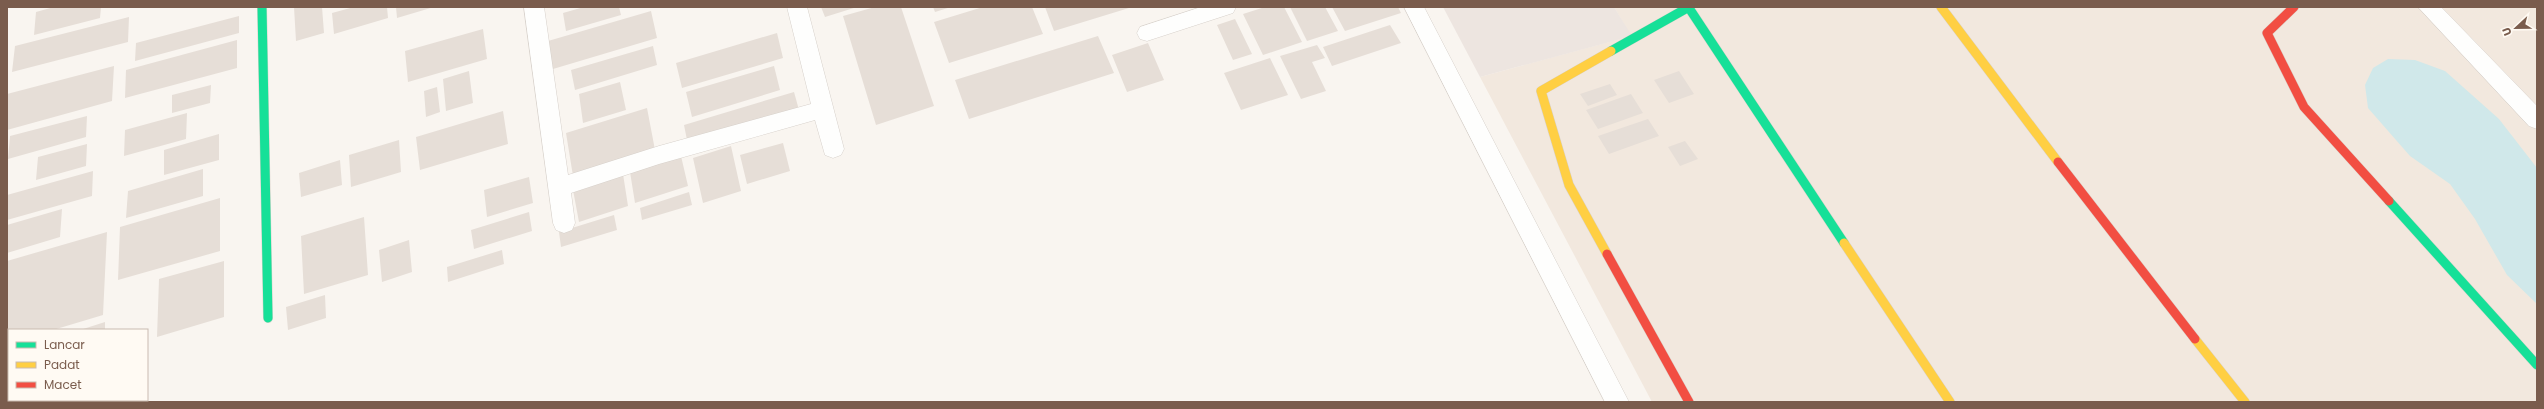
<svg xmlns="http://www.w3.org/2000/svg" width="2544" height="409" viewBox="0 0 2544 409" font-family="Poppins,sans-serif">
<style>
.residential{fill:#f2e8de}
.industrial{fill:#ede5e0}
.water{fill:#d0e8ea}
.building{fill:#e6ded7}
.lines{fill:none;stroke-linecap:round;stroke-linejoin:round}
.street-casing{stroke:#d7d1cb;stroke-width:1}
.fast-casing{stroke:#d9d2cb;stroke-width:10}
.slow-casing{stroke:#d9d2cb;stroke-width:10}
.jam-casing{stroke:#d9d2cb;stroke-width:10}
.street{fill:#fefefd;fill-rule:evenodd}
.fast{stroke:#16e098;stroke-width:9}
.slow{stroke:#ffcf43;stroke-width:9}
.jam{stroke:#f24e42;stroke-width:9}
</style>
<rect width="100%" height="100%" fill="#f9f5f0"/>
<path class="residential" d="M 1614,7 L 2537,7 L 2537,402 L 1652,402 L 1480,77 L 1631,36 Z"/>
<path class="industrial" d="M 1443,7 L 1614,7 L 1632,36 L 1480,77 Z"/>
<path class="water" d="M 2388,59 L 2415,60 L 2445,71 L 2499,119 L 2537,168 L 2537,304 L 2507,275 L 2475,219 L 2450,184 L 2410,156 L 2368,108 L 2365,85 L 2373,68 Z"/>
<path class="building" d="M 54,7 L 101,7 L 100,18 L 34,35 L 36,12 Z
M 294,7 L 322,7 L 324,33 L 296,41 Z
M 354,7 L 387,7 L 388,18 L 334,34 L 332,13 Z
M 396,7 L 434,7 L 397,18 Z
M 584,7 L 619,7 L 621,15 L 566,31 L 563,13 Z
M 821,7 L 857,7 L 825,17 Z
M 875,7 L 901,7 L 934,106 L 876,125 L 843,16 Z
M 933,7 L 951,7 L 935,12 Z
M 983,7 L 1032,7 L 1043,34 L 949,63 L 934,22 Z
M 1045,7 L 1128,7 L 1129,8 L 1054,31 Z
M 1265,7 L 1284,7 L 1302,42 L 1263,55 L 1243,14 Z
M 1290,7 L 1325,7 L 1338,31 L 1307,41 Z
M 1332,7 L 1398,7 L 1401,13 L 1345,31 Z
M 651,11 L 657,38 L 553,69 L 548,41 Z
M 239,16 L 239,33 L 135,61 L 136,43 Z
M 129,17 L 128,42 L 12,72 L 15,46 Z
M 1235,19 L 1252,54 L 1233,60 L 1217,25 Z
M 1390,25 L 1401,43 L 1332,66 L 1323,47 Z
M 483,29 L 487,59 L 408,82 L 405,51 Z
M 777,33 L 783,58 L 682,88 L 676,63 Z
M 1098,36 L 1114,73 L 969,119 L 955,80 Z
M 237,40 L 237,68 L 125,98 L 126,70 Z
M 1148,43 L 1164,80 L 1127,92 L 1112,55 Z
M 1317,45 L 1325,58 L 1312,62 L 1326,91 L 1301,99 L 1280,56 Z
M 653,46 L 657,65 L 575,90 L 571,70 Z
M 1270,58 L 1288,95 L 1241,110 L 1224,73 Z
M 114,66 L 112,101 L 7,130 L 7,94 Z
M 774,66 L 780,90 L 692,117 L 686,92 Z
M 469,71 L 473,103 L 446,111 L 443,79 Z
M 1679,71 L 1694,94 L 1669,103 L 1654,80 Z
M 620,82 L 626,110 L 583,123 L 579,94 Z
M 1610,84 L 1617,95 L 1588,106 L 1580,94 Z
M 211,85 L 210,103 L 172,113 L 172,95 Z
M 437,87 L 440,112 L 426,117 L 424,91 Z
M 794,92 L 799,110 L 688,145 L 684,125 Z
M 1631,94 L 1643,113 L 1598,129 L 1586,110 Z
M 647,108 L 655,150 L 573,176 L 566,133 Z
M 503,111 L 508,144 L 420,170 L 416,137 Z
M 187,113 L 186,139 L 124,156 L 125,130 Z
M 87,116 L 86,137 L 8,159 L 10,136 Z
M 1648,119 L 1659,136 L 1609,154 L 1598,136 Z
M 219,134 L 219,160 L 164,175 L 164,150 Z
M 399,140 L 401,172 L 351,187 L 349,155 Z
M 1685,141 L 1698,159 L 1680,166 L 1668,147 Z
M 783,143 L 790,171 L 747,184 L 740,155 Z
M 87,144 L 86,166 L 36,180 L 38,157 Z
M 731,146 L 741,191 L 703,203 L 693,158 Z
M 681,156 L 688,186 L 635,203 L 630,172 Z
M 340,160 L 342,185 L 301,197 L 299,173 Z
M 203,169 L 203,196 L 126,218 L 128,191 Z
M 93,171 L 92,196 L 7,220 L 7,195 Z
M 623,174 L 628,206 L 579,222 L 573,190 Z
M 529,177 L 533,203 L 487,217 L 484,190 Z
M 689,192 L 692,205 L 642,220 L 640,208 Z
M 220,198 L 220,251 L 118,280 L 120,227 Z
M 62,209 L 60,237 L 7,253 L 7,225 Z
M 529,212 L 532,231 L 474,249 L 471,230 Z
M 614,215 L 617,230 L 561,247 L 559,232 Z
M 364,217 L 368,275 L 304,294 L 301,236 Z
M 107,232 L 103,315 L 53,330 L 9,330 L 9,343 L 7,343 L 7,261 Z
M 409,240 L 412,272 L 382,282 L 379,250 Z
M 502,250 L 504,264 L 448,282 L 447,267 Z
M 224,261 L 224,317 L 157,337 L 159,279 Z
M 325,295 L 326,318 L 288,330 L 286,307 Z
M 105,322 L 105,330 L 80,330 Z
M 7,351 L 9,351 L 9,400 L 15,400 L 10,402 L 7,402 Z"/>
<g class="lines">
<g class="street-casing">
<path id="street" d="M 524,7 L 544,7 L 568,175 L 659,146 L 811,104 L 787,7 L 807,7 L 844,149 L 841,155 L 833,158 L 825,155 L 815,120 L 659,164 L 571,193 L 575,223 L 572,230 L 564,233 L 556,230 L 553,223 Z
M 1201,7 L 1236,7 L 1233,13 L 1147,41 L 1140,39 L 1137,33 L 1140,27 Z
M 1404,7 L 1424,7 L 1629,402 L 1605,402 Z
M 2418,7 L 2441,7 L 2537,106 L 2537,129 L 2529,126 Z"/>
</g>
<g class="fast-casing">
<path id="fast" d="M 262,7 L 268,318
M 1689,8 L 1844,243
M 1611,51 L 1689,7
M 2389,201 L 2537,365"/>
</g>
<g class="slow-casing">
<path id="slow" d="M 1941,7 L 2058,162
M 1844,243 L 1950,402
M 1607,254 L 1569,185 L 1541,91 L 1611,51
M 2195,339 L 2245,402"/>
</g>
<g class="jam-casing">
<path id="jam" d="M 2294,7 L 2267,33 L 2304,107 L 2389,201
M 2058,162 L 2195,339
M 1607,254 L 1689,402"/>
</g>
<use href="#street" class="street"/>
<use href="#fast" class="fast"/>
<use href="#slow" class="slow"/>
<use href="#jam" class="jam"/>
</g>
<rect width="2544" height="409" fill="none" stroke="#7a5c4d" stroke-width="16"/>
<rect x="8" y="329" width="140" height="72" fill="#fffaf3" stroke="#cabbb1"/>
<rect x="16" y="342" width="20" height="6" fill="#16e098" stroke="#cabbb1"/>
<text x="44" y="349" font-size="12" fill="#7a5c4d">Lancar</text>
<rect x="16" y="362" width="20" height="6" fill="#ffcf43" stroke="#cabbb1"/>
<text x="44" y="369" font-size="12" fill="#7a5c4d">Padat</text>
<rect x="16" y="382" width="20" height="6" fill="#f24e42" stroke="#cabbb1"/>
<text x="44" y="389" font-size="12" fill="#7a5c4d">Macet</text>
<g transform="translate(2516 28) rotate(248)" stroke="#fffaf3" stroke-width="3" paint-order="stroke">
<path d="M0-3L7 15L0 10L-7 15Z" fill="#7a5c4d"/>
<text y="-6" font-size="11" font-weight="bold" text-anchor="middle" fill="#7a5c4d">U</text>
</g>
</svg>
